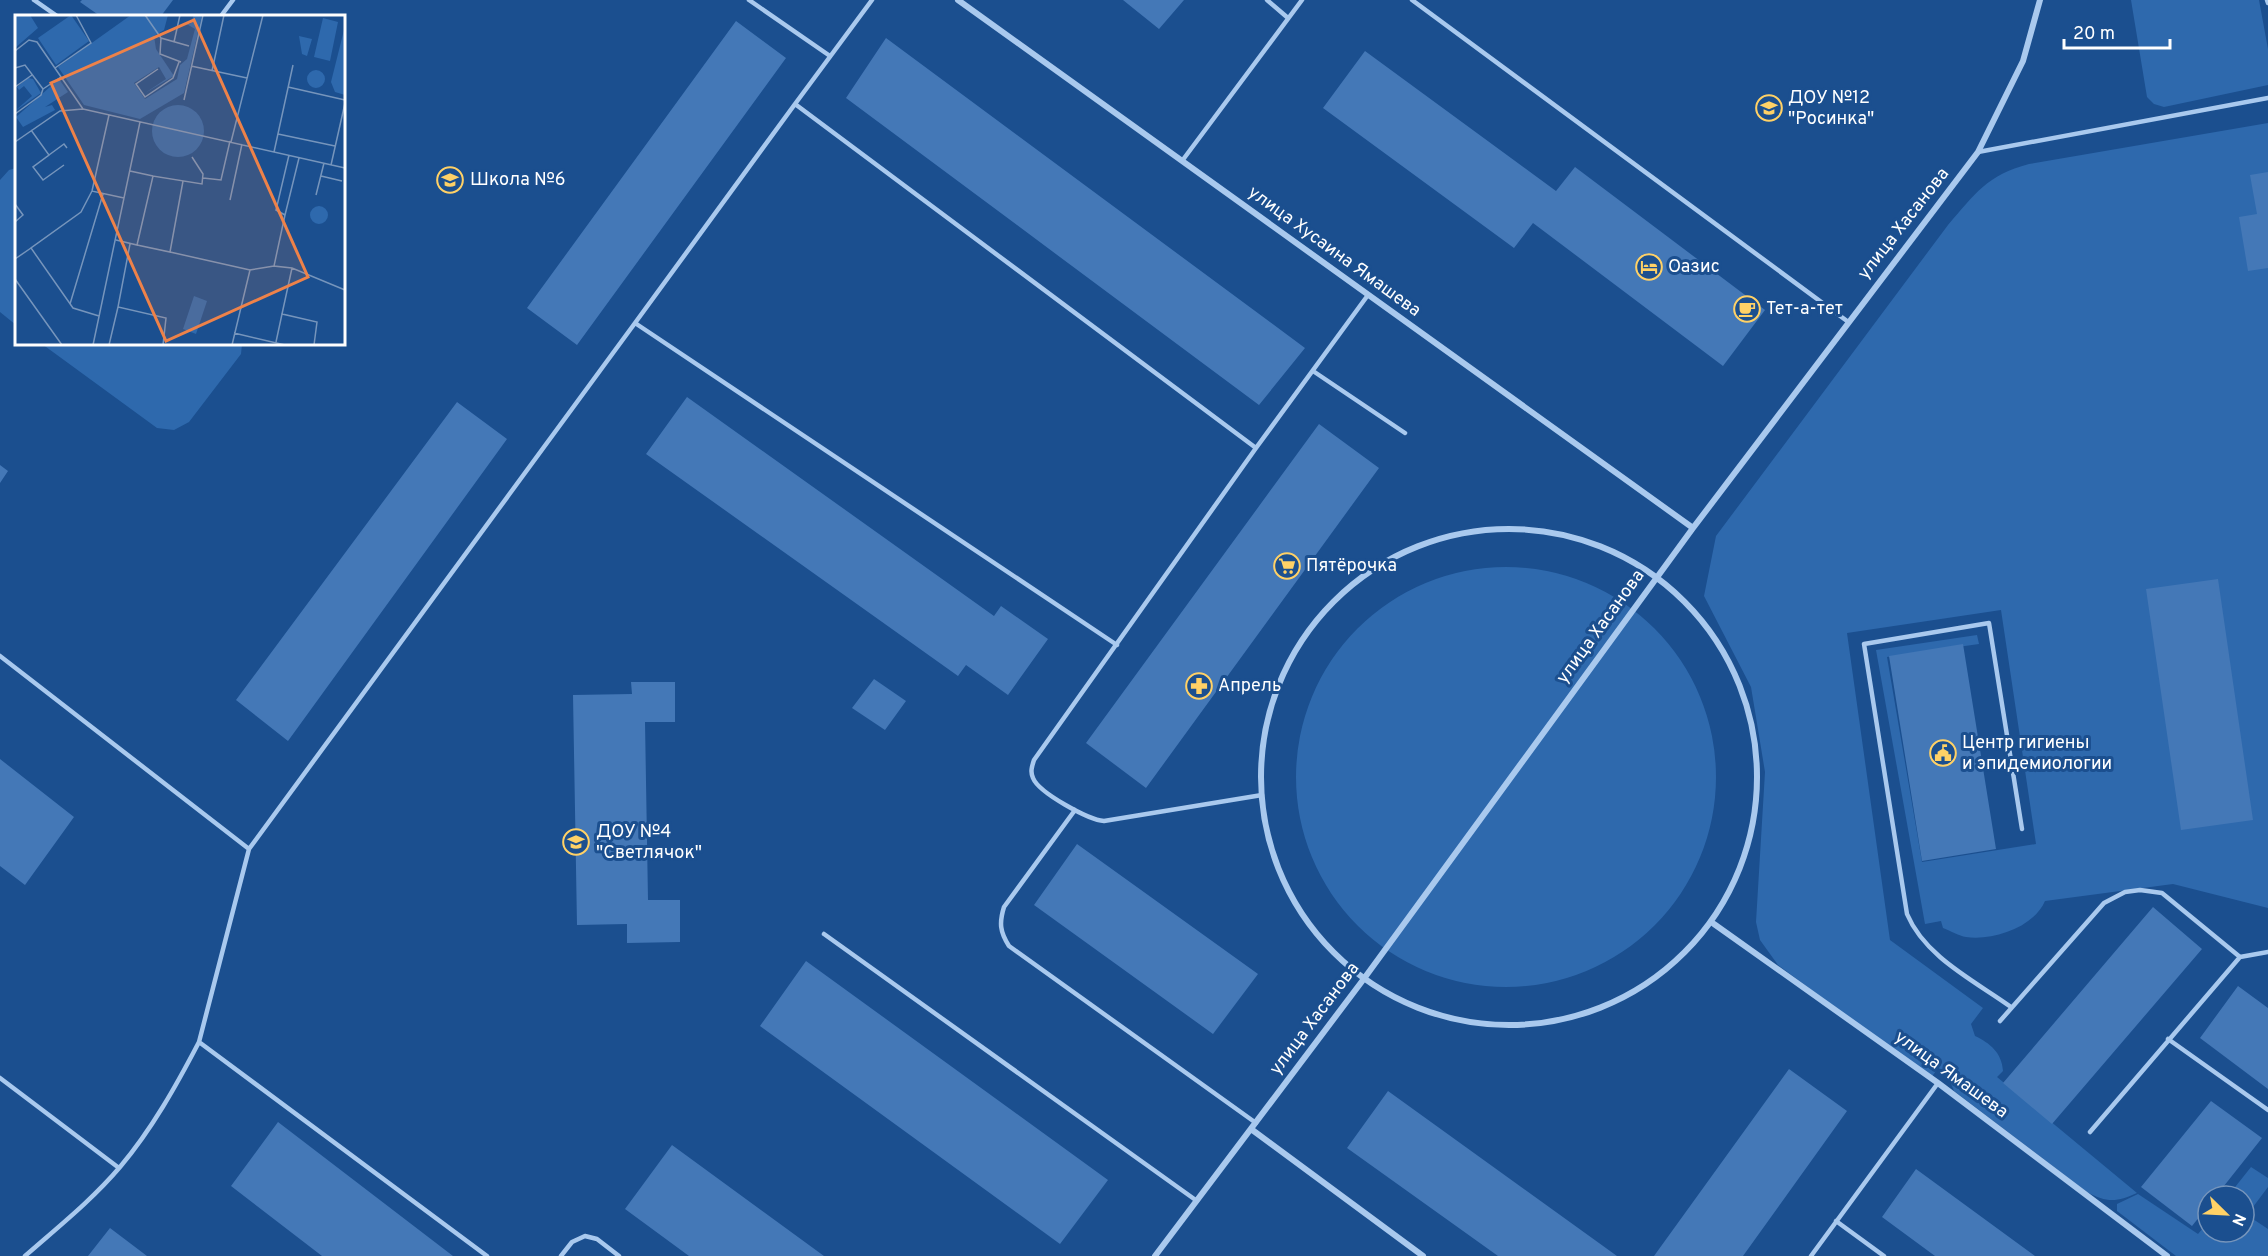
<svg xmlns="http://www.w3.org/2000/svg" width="2268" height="1256" viewBox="0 0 2268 1256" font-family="Overpass,sans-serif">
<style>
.green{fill:#2e69ad}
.building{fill:#4478b7}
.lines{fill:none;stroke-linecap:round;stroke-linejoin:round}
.lane{stroke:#a9c9ee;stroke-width:4.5}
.street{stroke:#a9c9ee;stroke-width:6}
.labels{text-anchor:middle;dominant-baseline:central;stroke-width:6;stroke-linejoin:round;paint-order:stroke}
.poi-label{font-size:18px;fill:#fff;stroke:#1b4f8f;text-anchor:start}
.street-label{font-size:18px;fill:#fff;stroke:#1b4f8f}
.inset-road{fill:none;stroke:#7695bc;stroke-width:1.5}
.view{fill:#ee8249;fill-opacity:0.15;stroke:#ee8249;stroke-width:3}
.inset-edge{fill:none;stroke:#fff;stroke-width:3}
</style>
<rect width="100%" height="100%" fill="#1b4f8f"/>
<path class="green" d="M 2131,0 L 2259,0 L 2268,49 L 2268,85 L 2164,107 L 2154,104 L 2147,97 Z
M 2268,123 L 2268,908 L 2173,884 L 2045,901 C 2034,927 1993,941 1966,937 C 1959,936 1951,931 1943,928 L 1941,921 L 1925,924 L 1876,650 L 1977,635 L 1979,644 L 1887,657 L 1922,862 L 2036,844 L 2001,610 L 1847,633 L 1890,940 L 1983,1008 L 1971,1024 L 1975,1036 C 1990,1043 2002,1053 2003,1071 L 1997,1077 L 2137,1193 C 2117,1202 2107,1203 2087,1192 L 1954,1091 L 1946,1071 L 1938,1068 L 1931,1078 L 1778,965 L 1760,940 L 1756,922 L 1765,772 L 1751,687 L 1704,596 L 1716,536 L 1948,225 C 1975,194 1987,175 2029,164 Z
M 16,168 L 16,325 L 0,312 L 0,180 L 9,170 Z
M 42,344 L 242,344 L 241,354 L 189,422 L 174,430 L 157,428 Z
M1296 777a210 210 0 1 1 420 0a210 210 0 1 1-420 0Z
M 2251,1167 L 2268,1178 L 2268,1187 L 2247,1215 L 2268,1229 L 2268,1256 L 2176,1256 L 2117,1211 L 2117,1204 L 2138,1194 L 2198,1234 L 2208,1222 L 2208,1232 L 2244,1232 L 2244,1196 L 2228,1196 Z"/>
<path class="building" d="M 82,0 L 173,0 L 161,16 L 100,16 L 80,2 Z
M 1123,0 L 1184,0 L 1159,29 Z
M 736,21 L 786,58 L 577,345 L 527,308 Z
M 886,38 L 1305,348 L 1259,405 L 846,98 Z
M 1365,51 L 1556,191 L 1575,167 L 1765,310 L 1723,366 L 1533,223 L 1514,248 L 1323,108 Z
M 2268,172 L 2268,268 L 2248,271 L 2239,217 L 2257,214 L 2250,175 Z
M 687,397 L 994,616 L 1001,606 L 1048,639 L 1008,695 L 966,665 L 958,676 L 646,454 Z
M 457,402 L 507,439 L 288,741 L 236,700 Z
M 1319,424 L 1379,468 L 1146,788 L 1086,743 Z
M 0,465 L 8,471 L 0,483 Z
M 2218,579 L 2253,820 L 2181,830 L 2146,589 Z
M 1963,644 L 1996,849 L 1922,861 L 1889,656 Z
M 874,679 L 906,701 L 885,730 L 852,708 Z
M 631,682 L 675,682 L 675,722 L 645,722 L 648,900 L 680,900 L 680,942 L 627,943 L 627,924 L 577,925 L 573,695 L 632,694 Z
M 0,759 L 74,817 L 25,885 L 0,866 Z
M 1077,844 L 1258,974 L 1213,1034 L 1034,905 Z
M 2153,907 L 2202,949 L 2052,1124 L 2003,1083 Z
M 806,961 L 1108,1180 L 1060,1244 L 760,1026 Z
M 2238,986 L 2268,1008 L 2268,1089 L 2200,1038 Z
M 1789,1069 L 1847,1111 L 1743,1256 L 1654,1256 Z
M 1388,1091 L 1617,1256 L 1498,1256 L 1347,1148 Z
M 2211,1101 L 2262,1138 L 2216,1196 L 2208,1196 L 2208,1206 L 2192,1226 L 2141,1187 Z
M 278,1122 L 453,1256 L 322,1256 L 231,1186 Z
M 672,1145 L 824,1256 L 689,1256 L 625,1209 Z
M 1916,1169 L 2035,1256 L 1935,1256 L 1882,1217 Z
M 110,1228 L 147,1256 L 88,1256 Z"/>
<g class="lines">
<path class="lane" d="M 34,0 L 57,16
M 749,0 L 830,56
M 872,0 L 795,104 L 1256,448 L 1034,760 C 1032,766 1030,772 1033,778 C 1039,793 1089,820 1104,821 L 1262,795
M 1267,0 L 1288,18
M 1412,0 L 1847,321
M 2267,0 L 2268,3
M 221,16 L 233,0
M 795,104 L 635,323 L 1117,645
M 1978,152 L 2268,98
M 1182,161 L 1302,0
M 1313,371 L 1405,433
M 1256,448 L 1368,295
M 0,656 L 249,849 L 199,1042
M 1075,810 L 1004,907 C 999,923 1000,932 1009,946 L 1256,1123
M 249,849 L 635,323
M 824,934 L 1197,1201
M 2011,1007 C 1975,981 1925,957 1907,914 L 1864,644 L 1989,623 L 2022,829
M 2000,1021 L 2104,903 L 2125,892 L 2140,890 L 2162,893 L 2240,957
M 2168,1039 L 2268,1110
M 0,1078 L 119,1168
M 2090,1132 L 2240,957 L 2268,952
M 1836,1221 L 1884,1256
M 25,1256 C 58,1227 92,1200 120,1167 C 152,1129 176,1086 199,1042 L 487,1256
M 561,1256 L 572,1242 L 585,1236 L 597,1239 L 619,1256
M 1811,1256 L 1938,1083"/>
<path class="street" d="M 958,0 L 1693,528
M1261 777a248 248 0 1 1 496 0a248 248 0 1 1-496 0Z
M 1714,924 L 1938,1083 L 2167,1256
M 1251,1129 L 1423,1256
M 1155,1256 L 1363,980 L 1693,528 L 1978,152 L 2023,61 L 2040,0"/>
</g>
<defs>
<g id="school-ring" transform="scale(1.35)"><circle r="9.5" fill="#1b4f8f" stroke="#ffd166" stroke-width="1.5"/><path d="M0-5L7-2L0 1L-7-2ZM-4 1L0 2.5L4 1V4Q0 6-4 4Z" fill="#ffd166"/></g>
<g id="hotel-ring" transform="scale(1.35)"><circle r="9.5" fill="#1b4f8f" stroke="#ffd166" stroke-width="1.5"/><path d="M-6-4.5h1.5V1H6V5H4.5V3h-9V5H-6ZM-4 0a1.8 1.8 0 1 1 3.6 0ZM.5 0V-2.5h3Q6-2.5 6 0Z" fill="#ffd166"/></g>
<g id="cafe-ring" transform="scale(1.35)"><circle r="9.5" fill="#1b4f8f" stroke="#ffd166" stroke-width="1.5"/><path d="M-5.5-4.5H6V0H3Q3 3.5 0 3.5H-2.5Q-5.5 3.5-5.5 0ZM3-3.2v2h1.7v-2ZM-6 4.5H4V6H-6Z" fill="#ffd166"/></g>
<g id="supermarket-ring" transform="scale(1.35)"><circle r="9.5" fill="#1b4f8f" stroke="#ffd166" stroke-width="1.5"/><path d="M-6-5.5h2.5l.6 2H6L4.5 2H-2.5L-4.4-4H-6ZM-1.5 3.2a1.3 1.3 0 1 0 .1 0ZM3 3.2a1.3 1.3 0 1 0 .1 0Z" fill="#ffd166"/></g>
<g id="pharmacy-ring" transform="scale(1.35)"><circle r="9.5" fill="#1b4f8f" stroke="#ffd166" stroke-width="1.5"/><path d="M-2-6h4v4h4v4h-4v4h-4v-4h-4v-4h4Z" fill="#ffd166"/></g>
<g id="civic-ring" transform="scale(1.35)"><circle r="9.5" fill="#1b4f8f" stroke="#ffd166" stroke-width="1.5"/><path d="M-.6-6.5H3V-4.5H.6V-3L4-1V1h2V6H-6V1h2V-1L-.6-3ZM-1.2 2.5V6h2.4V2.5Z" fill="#ffd166"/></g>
</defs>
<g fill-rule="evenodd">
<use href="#school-ring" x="1769" y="108"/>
<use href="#school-ring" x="450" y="180"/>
<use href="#hotel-ring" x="1649" y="267"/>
<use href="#cafe-ring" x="1747" y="309"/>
<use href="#supermarket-ring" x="1287" y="566"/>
<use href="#pharmacy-ring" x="1199" y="686"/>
<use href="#civic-ring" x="1943" y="753"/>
<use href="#school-ring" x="576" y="842"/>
</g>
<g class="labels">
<g class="poi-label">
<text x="1788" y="98">ДОУ №12<tspan x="1788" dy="21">"Росинка"</tspan></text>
<text x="470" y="180">Школа №6</text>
<text x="1668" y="267">Оазис</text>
<text x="1766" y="309">Тет-а-тет</text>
<text x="1306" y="566">Пятёрочка</text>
<text x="1218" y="686">Апрель</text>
<text x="1962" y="743">Центр гигиены<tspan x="1962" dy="21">и эпидемиологии</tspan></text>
<text x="596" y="832">ДОУ №4<tspan x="596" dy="21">"Светлячок"</tspan></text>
</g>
<g class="street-label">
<text transform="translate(1904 224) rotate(-52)">улица Хасанова</text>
<text transform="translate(1334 252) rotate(36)">улица Хусаина Ямашева</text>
<text transform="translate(1601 627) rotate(-54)">улица Хасанова</text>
<text transform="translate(1315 1019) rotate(-53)">улица Хасанова</text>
<text transform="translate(1951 1075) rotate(36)">улица Ямашева</text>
</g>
</g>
<g transform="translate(15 15)">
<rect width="330" height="330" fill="#1b4f8f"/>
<path d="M 0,0 L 15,0 L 23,13 L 0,33 ZM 56,0 L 74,26 L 41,50 L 23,23 ZM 116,0 L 153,0 L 149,15 L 139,21 L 141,34 L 159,61 L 130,78 L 151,64 L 144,52 L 119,68 L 130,84 L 162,64 L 165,50 L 172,44 L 180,14 L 170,8 L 175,9 L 179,0 L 187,0 L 169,78 L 125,104 L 69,90 L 43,52 ZM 308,3 L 323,7 L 315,46 L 299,42 ZM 330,11 L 330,80 L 320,77 L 316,67 ZM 284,21 L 297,24 L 292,41 L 287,39 ZM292 64a9 9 0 1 1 18 0a9 9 0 1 1-18 0ZM 13,63 L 18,64 L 26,78 L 0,96 L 17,81 L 9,71 L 4,75 L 2,72 ZM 44,64 L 53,77 L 30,92 L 37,90 L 40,95 L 8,112 L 1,102 ZM137 116a26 26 0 1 1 52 0a26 26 0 1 1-52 0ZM295 200a9 9 0 1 1 18 0a9 9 0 1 1-18 0ZM 179,281 L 192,286 L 181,319 L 168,314 Z" fill="#2e69ad"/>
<path class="inset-road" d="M 130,0 L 146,23 L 174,31M 146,23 L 145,39 L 166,47M 159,27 L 165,0M 0,36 L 14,25 L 22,27 L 68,94M 176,51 L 232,63M 0,53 L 10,50 L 28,74 L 26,80 L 0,99M 40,53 L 76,28 L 61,0M 143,54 L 121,69 L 130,82 L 158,63 L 164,47M 197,56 L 209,0M 0,72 L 17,60M 273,72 L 330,85M 28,74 L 46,62M 169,85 L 188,0M 16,115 L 34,140 L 18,152 L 28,165 L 49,150M 263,119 L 320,131M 0,127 L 45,96 L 68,94 L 330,153M 216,127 L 248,0M 259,137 L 278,50M 34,140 L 49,129 L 52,133M 274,140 L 261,195 L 270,200 L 284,143M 316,150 L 330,88M 115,156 L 138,161M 306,161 L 327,166M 188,163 L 206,165 L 215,126M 77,176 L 94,100M 301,180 L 309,148M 215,185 L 227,129M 0,189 L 8,200 L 0,207M 270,200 L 259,251 L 277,253 L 330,275M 101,225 L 122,230 L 138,161 L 187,169 L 188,159 L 177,142M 115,229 L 103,292 L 151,303 L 148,330M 122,230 L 155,237 L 168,166M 155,237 L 235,255M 0,244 L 16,233M 0,264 L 47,330M 55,289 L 88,179M 267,299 L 277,253M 84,301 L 58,293 L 16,233 L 66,197 L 77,176 L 109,183M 219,318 L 270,330M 261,327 L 267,299 L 302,307 L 299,330M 78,330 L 125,107M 94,330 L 103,292M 217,330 L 235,255 L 259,251"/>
<path class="view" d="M 179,5 L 293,262 L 151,326 L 36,68 Z"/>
<rect width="330" height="330" class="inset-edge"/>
</g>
<g transform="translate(2226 1214) rotate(114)"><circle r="28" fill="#1b4f8f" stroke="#7695bc" stroke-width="1.5"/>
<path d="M0-4.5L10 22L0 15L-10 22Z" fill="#ffd166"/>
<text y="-9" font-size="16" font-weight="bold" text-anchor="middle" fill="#ffffff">N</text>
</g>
<path d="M2064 39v9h106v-9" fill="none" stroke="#ffffff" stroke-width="3"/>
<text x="2073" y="39" font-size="18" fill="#ffffff" stroke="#1b4f8f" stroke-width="4.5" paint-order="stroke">20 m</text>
</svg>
